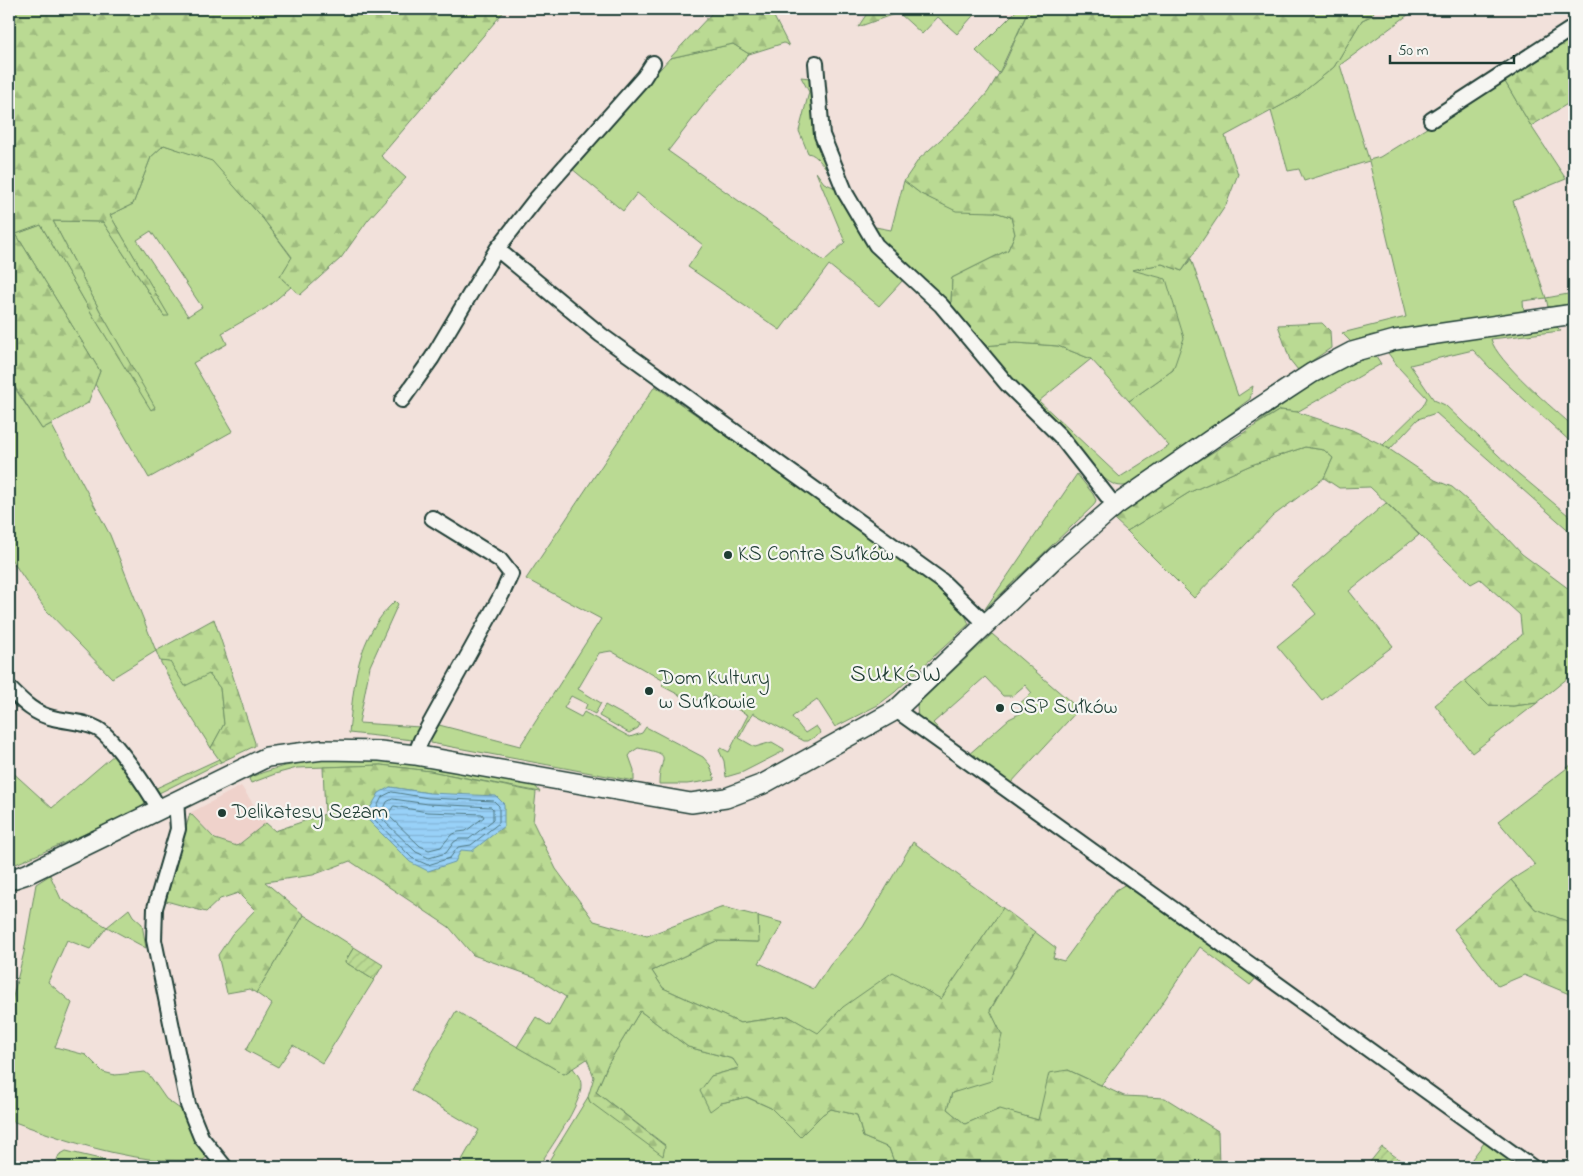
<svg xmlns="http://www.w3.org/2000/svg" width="1583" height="1176" viewBox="0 0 1583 1176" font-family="'Indie Flower',sans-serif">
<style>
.built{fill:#efd2cb}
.grass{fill:#bada93;stroke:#6c8c64;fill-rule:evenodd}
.forest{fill:url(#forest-firs);stroke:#6c8c64;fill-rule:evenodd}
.garden{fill:url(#garden-furrows);stroke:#6c8c64}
.water{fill:url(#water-rules);stroke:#6896aa}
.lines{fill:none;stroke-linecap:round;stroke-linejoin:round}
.shore{stroke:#4f7882;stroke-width:1}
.street-casing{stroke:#1f3d34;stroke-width:18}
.secondary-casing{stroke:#1f3d34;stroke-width:22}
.street{stroke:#f6f6f2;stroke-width:14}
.secondary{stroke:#f6f6f2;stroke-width:19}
.poi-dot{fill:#1f3d34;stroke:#f6f6f2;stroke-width:2}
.labels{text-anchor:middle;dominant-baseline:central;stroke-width:4.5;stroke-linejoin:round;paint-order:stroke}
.poi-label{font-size:21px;fill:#1f3d34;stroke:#f6f6f2;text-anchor:start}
.quarter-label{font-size:24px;letter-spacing:1px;fill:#1f3d34;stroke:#f6f6f2}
</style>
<defs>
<pattern id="forest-firs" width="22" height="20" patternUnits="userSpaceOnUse" patternTransform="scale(1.25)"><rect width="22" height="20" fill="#bada93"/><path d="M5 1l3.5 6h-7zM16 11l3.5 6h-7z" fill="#9fbc7f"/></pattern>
<pattern id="garden-furrows" width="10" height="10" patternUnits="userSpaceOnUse" patternTransform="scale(1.25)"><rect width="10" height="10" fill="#bada93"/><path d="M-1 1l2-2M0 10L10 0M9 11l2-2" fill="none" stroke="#9fbc7f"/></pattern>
<pattern id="water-rules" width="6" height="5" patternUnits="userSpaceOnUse" patternTransform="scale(1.25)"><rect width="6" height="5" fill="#98d1f8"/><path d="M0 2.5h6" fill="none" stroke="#83b4d5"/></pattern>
</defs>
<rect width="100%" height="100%" fill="#f2e1db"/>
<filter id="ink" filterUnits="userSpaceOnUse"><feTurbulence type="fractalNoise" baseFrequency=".02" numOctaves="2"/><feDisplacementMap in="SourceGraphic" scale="10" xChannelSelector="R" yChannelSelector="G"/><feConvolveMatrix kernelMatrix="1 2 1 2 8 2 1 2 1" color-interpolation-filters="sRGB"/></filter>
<g filter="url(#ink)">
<path class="built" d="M 241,786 L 266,823 L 237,846 L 216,839 L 190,813 Z"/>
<path class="grass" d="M 908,9 L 979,9 L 957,34 L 938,17 L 922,34 L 899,13 Z
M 1018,9 L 1029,9 L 999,73 L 976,51 Z
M 1401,9 L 1416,9 L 1340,65 L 1369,160 L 1380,157 L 1504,80 L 1531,126 L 1566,179 L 1513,201 L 1546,298 L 1568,294 L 1574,291 L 1574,304 L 1548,307 L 1546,298 L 1523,301 L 1524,313 L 1372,335 L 1351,342 L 1342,333 L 1406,317 L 1369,161 L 1304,181 L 1299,169 L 1288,171 L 1271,111 L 1297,97 L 1334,67 L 1362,20 L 1371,16 L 1393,15 Z
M 733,44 L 749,54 L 709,98 L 668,151 L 824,261 L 845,242 L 816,172 L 824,183 L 838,189 L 859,232 L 873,250 L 903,280 L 879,306 L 829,265 L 780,330 L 688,267 L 703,245 L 637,193 L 623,211 L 571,168 L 670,58 Z
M 801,77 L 810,78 L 829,170 C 821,165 818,155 808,153 L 799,131 L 809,92 Z
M 164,145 L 212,160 L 264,220 L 292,258 L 280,277 L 291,287 L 266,308 L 222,333 L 227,344 L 193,363 L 233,431 L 149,478 L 95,384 L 100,371 L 16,234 L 41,225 L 92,314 L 151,409 L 155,409 L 100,311 L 53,221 L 103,222 L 164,316 L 168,315 L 110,215 L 133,204 L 151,157 ZM 151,231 L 202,307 L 188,316 L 137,240 Z
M 904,181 L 921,194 L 956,210 L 995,212 L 1011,217 L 1015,234 L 1008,250 L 952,278 L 951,305 L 885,246 L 870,226 L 891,230 Z
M 1191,259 L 1238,396 L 1253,386 L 1250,399 L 1176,454 L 1129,485 C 1114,489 1107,480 1095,471 L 984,346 L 1016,343 L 1058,346 L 1091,359 L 1039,401 L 1120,477 L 1169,446 L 1129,401 L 1173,370 L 1130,270 L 1162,264 L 1182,271 Z
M 1557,327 L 1561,331 L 1491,339 C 1496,361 1555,410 1574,427 L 1574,445 L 1491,369 L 1473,350 L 1410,365 L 1434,400 L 1445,405 L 1514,470 L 1574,520 L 1574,535 L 1436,413 L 1418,419 L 1390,449 L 1383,445 L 1423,406 L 1427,398 L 1399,368 L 1388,353 L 1389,351 L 1473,336 Z
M 1371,353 L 1376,356 L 1381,364 L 1297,412 L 1280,410 L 1255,425 L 1315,380 Z
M 12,384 L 42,429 L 51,424 L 110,535 L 156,651 L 112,678 L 45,609 L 9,556 L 9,385 Z
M 655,386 L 938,585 L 961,606 L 969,624 L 895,692 L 878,705 L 835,727 L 817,699 L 792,717 L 805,733 L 816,726 L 821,733 L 808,741 L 804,741 L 753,713 L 739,738 L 755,747 L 772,742 L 784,749 L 784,751 L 743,772 L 726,777 L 724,761 L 719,750 L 721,748 L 729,752 L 748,715 L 713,696 L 708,705 L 688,695 L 685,698 L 662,686 L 664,681 L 611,651 L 599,653 L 578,689 L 601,703 L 595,714 L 585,709 L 587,704 L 571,696 L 564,708 L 581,717 L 584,712 L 630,737 L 642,733 L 646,727 L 703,757 L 710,765 L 715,780 L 687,784 L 659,784 C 659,756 677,755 638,748 L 632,752 L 629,756 L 634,770 L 634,781 L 431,743 L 432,734 L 439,725 L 520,746 L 601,619 L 526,579 Z
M 1305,447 L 1324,450 L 1333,458 L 1324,478 L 1273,516 L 1194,598 L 1127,531 L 1190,492 L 1251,465 Z
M 1077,474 L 1093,494 L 1096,500 L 1094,505 L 985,609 Z
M 1386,503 L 1419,535 L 1349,591 L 1393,646 L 1322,700 L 1277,646 L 1316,614 L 1291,584 Z
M 395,601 L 398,604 L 370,666 L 359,723 L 420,727 L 413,740 L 349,733 C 354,683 356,638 395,601 Z
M 992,634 L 1079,709 L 1010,784 L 968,755 L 1009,719 L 1025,711 L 1019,704 L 1032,693 L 1025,685 L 1012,696 L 1003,696 L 985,677 L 933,723 L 951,742 L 918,719 L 917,705 Z
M 160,661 L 170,662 L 209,674 L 220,688 L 224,724 L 211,748 L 182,702 Z
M 1464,681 L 1488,705 L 1513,706 L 1537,703 L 1472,753 L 1435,705 Z
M 605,705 L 640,724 L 638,728 L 629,733 L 599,716 Z
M 115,754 L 147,798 L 142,809 L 9,867 L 9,769 L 52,808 Z
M 343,758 L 392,760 L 522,782 L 536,787 L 540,792 L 430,771 L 381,765 L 297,768 L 275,774 L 251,783 L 249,779 L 251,777 C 283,764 309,761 343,758 Z
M 219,759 L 221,762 L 157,794 L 152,790 Z
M 1571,765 L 1574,769 L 1574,973 L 1567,922 L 1535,909 L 1511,880 L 1535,865 L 1498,821 Z
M 913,842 L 1003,908 L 941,999 L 843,1007 L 818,1034 L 788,1016 L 740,1023 L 663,988 L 652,971 L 716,941 L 758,942 L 758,916 L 783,923 L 759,963 L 814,989 L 830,965 L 863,927 Z
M 50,875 L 61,899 L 107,927 L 129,909 L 133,916 L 142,924 L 146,948 L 107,927 L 90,949 L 67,940 L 48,982 L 72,1003 L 55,1047 L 86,1055 L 103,1072 L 115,1075 L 145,1072 L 150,1076 L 166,1099 L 183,1111 L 189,1126 L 207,1157 L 203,1160 C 185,1160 167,1161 149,1159 C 101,1153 53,1136 9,1120 L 9,1013 L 24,952 L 36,884 Z
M 1126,884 L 1257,977 L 1250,985 L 1200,947 L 1157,1011 L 1101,1085 L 1068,1070 L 1038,1120 L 1000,1110 L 965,1124 L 947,1109 L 952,1093 L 1002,1035 L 990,1011 L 1035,932 L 1056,948 L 1053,958 L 1064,961 L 1116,890 Z
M 304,915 L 354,947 L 345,962 L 374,980 L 322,1063 L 293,1045 L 278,1067 L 246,1050 L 272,1004 L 256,993 Z
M 456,1011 L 564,1074 L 573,1068 C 577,1074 581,1078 581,1085 C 582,1104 549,1150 538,1167 L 458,1167 L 479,1130 L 411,1090 Z
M 640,1011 L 688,1047 L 733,1059 L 739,1068 L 711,1076 L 721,1103 L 746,1097 L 771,1108 L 800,1136 L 823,1114 L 831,1109 L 857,1115 L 863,1137 L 889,1148 L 896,1167 L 545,1167 L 588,1097 L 590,1102 L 665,1145 L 596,1092 L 608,1064 Z
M 1487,1139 L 1525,1167 L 1466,1167 Z
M 66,1151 L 134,1167 L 54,1167 L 59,1155 Z"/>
<path class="forest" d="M 9,9 L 506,9 L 381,156 L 406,178 L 368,220 L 341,258 L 300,295 L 280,277 L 292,257 L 264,220 L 212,161 L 164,145 L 151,157 L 133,204 L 110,215 L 169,316 L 164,316 L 103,222 L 53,221 L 100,311 L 155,407 L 151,410 L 92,314 L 41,225 L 16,234 L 100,371 L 88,403 L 42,429 L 13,384 L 9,385 Z
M 710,9 L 770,9 L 789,46 L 784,43 L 749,54 L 733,44 L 670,58 L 712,13 Z
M 870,9 L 908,9 L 858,27 Z
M 1029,9 L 1376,9 L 1371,16 L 1362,20 L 1334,67 L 1297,97 L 1225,136 L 1238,174 L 1226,205 L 1182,271 L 1162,264 L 1132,270 L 1166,279 L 1184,338 L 1173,370 L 1129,401 L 1091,359 L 1058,346 L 1016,343 L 984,346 L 951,305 L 952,278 L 1008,250 L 1015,234 L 1011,217 L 995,212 L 956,211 L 921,194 L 904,181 L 919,159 L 970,113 L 988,92 L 1004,65 Z
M 1574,35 L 1574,100 L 1531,126 L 1504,80 Z
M 1322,323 L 1330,331 L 1331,348 L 1298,370 L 1290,360 L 1278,325 Z
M 1280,410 L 1297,412 L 1352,430 L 1383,445 L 1435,480 L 1452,487 L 1489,519 L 1522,554 L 1573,592 L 1574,594 L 1574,673 L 1537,703 L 1513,706 L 1488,705 L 1464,681 L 1522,635 L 1520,615 L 1480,579 L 1471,584 L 1370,487 L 1339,488 L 1324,478 L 1333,458 L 1324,450 L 1305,447 L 1251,465 L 1190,492 L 1127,531 L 1115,520 L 1135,501 Z
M 214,619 L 255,743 L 255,746 L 221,762 L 211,748 L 224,724 L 220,688 L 209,674 L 185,686 L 170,662 L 160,661 L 156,651 Z
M 381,765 L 430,771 L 536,792 L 533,822 L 556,869 L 594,921 L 647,936 L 723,907 L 758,916 L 759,942 L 716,941 L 652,971 L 663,988 L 740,1023 L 788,1016 L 818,1033 L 843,1007 L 893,972 L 941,999 L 1003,908 L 1035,932 L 990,1010 L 1002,1035 L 991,1081 L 952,1093 L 947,1109 L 965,1124 L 1000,1109 L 1038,1120 L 1049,1073 L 1068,1070 L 1124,1096 L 1165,1098 L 1218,1131 L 1219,1167 L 896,1167 L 889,1148 L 863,1137 L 857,1115 L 831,1109 L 823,1114 L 800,1137 L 771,1108 L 747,1097 L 721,1103 L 710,1111 L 700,1091 L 711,1076 L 739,1068 L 733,1059 L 688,1047 L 640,1011 L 608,1064 L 596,1092 L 665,1146 L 663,1156 L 590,1102 L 588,1097 L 594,1077 L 587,1059 L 564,1074 L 517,1047 L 536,1017 L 550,1026 L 566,997 L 535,977 L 473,955 L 449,927 L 350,861 L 313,875 L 265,882 L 304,915 L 256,993 L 250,989 L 227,993 L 218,955 L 232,934 L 255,910 L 238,893 L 220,899 L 206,912 L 166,901 L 190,813 L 215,839 L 237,846 L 266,823 L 275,831 L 325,814 L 323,767 ZM 390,787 L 429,793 L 365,817 L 372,805 Z
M 1511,880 L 1535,909 L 1567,921 L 1574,938 L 1574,996 L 1524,975 L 1498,986 L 1454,929 Z"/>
<path class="garden" d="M 354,947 L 383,965 L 374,980 L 345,962 Z
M 1382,1147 L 1410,1167 L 1366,1167 Z"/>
<path class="water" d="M 390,787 L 429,793 L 496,796 L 504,804 L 504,826 L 472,851 L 461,850 L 455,862 L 428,871 L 410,862 L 365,817 L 379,793 Z"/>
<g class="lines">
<path class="shore" d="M 392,792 L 428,798 L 494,801 L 499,806 L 499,823 L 471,845 L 458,847 L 450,858 L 428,865 L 412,858 L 372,817 L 382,797 Z
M 393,799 L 428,804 L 491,807 L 493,809 L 493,820 L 469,839 L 459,839 L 454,842 L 446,853 L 429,858 L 416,852 L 380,817 L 387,802 Z
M 394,806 L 427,812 L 482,814 L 484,817 L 466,831 L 458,832 L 451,835 L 441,847 L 429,850 L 420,846 L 389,816 L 389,813 Z"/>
<g class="street-casing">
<path id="street" d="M 816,63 L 822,135 L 846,194 L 876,245 L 941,305 L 1007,384 L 1060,436 L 1115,506
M 1431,120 L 1574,27
M 497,249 L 601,335 L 942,581 L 986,624
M 402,400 L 432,358 L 497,249 L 536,199 L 644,77 L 653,63
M 9,688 C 22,701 34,714 53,718 C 68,722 84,721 98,729 C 114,738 149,791 159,809
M 896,710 L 1532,1167
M 415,755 L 421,740 L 502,594 L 511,574 L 500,560 L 432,518
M 176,800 L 178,829 L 155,908 L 154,940 L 188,1105 L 201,1137 L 225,1167"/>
</g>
<g class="secondary-casing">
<path id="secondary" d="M 9,880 L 27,874 L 267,757 L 323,750 L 380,751 L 415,755 L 691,803 L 726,798 L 763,784 L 896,710 L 1055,558 L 1115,506 L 1216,436 L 1312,373 L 1352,352 L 1395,340 L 1574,314"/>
</g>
<use href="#street" class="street"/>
<use href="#secondary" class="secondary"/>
</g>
</g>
<g class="poi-dot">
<circle cx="728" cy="555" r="5"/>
<circle cx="649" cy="691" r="5"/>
<circle cx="1000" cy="708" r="5"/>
<circle cx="222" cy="813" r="5"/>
</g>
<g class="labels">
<g class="poi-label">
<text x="738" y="555">KS Contra Sułków</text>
<text x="659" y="679">Dom Kultury<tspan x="659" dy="24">w Sułkowie</tspan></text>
<text x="1010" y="708">OSP Sułków</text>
<text x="232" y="813">Delikatesy Sezam</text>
</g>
<g class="quarter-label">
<text x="896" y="675">SUŁKÓW</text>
</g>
</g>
<rect width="1583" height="1176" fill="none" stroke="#f6f6f2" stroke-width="30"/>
<rect x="15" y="15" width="1553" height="1146" fill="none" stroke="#1f3d34" stroke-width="2" filter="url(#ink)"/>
<path d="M1390 55v8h124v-8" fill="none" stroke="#1f3d34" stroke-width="2.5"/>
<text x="1398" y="55" font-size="15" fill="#1f3d34" stroke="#f6f6f2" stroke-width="4" paint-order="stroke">50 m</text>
</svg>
